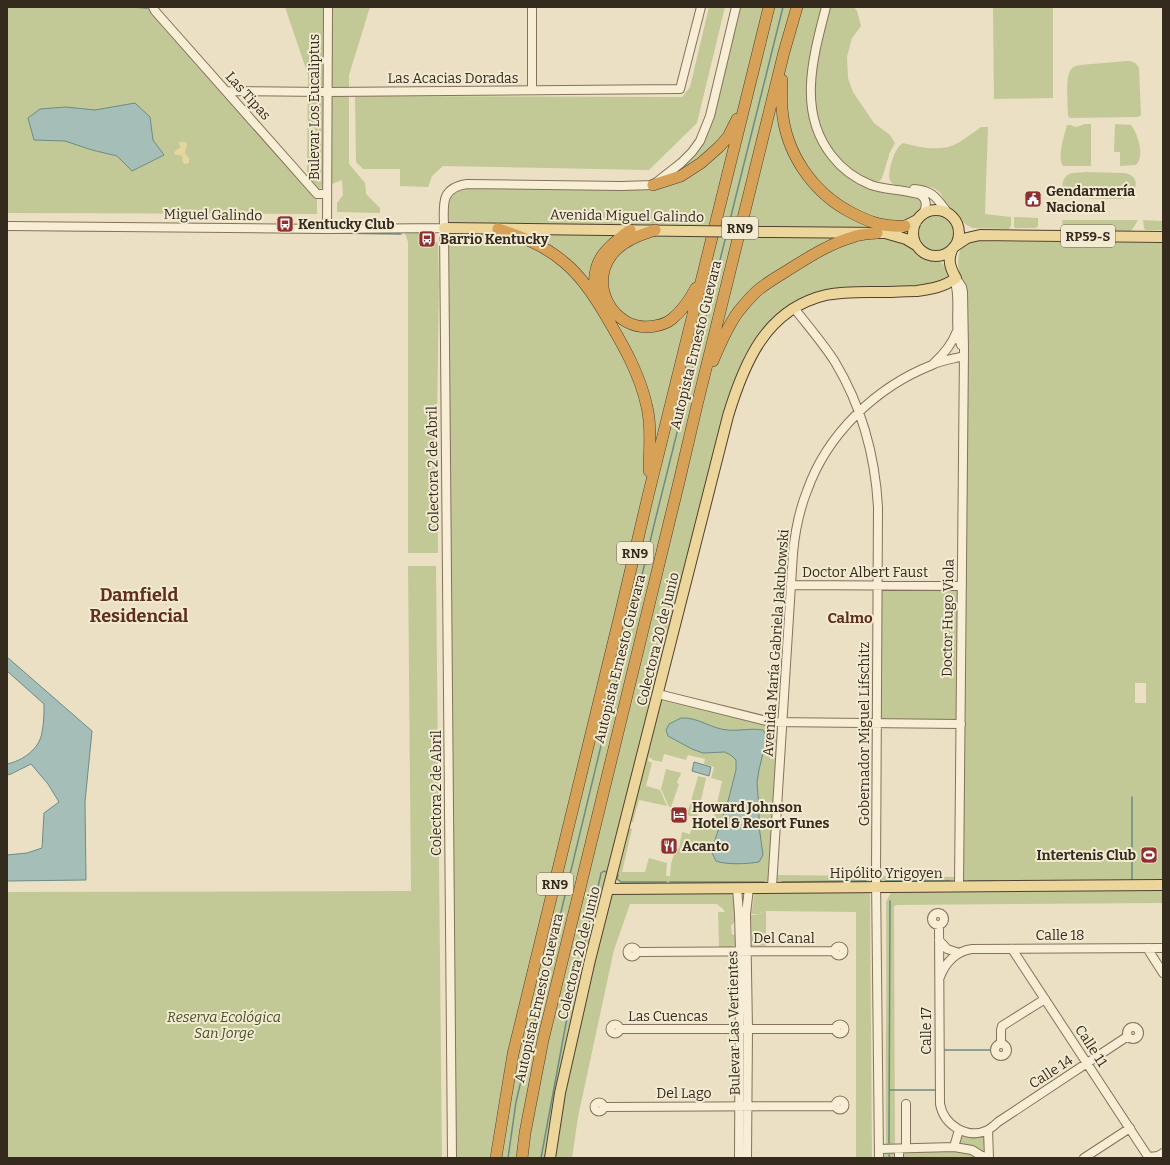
<svg xmlns="http://www.w3.org/2000/svg" width="1170" height="1165" viewBox="0 0 1170 1165" font-family="Bitter,serif">
<style>
.green{fill:#c2c997;fill-rule:evenodd}
.sand{fill:#e6d5a1}
.water{fill:#a5beb7;stroke:#6c8c85}
.lines{fill:none;stroke-linecap:round;stroke-linejoin:round}
.stream{stroke:#6c8c85;stroke-width:1.5}
.minor-casing{stroke:#85725b;stroke-width:10}
.major-casing{stroke:#52402f;stroke-width:12}
.highway-casing{stroke:#52402f;stroke-width:12}
.minor{stroke:#f7eed5;stroke-width:8}
.major{stroke:#edd69c;stroke-width:10}
.highway{stroke:#d7a157;stroke-width:11}
.major-bridge-casing{stroke:#52402f;stroke-width:12;stroke-linecap:butt}
.major-bridge{stroke:#edd69c;stroke-width:10}
.labels{text-anchor:middle;dominant-baseline:central;stroke-width:4;stroke-linejoin:round;paint-order:stroke}
.shield{fill:#f3ead2;stroke:#6e6454;stroke-width:1}
.shield-label{font-size:13px;font-weight:bold;fill:#352a1e}
.street-label{font-size:14px;fill:#352a1e;stroke:#f3ead2}
.poi-label{font-size:14px;font-weight:bold;fill:#352a1e;stroke:#f3ead2;text-anchor:start}
.park-label{font-size:14px;font-style:italic;fill:#455126;stroke:#f3ead2}
.neighbourhood-label{font-size:15px;font-weight:bold;fill:#602e20;stroke:#f3ead2}
.district-label{font-size:18px;font-weight:bold;fill:#602e20;stroke:#f3ead2}
</style>
<rect width="100%" height="100%" fill="#ebe0c3"/>
<path class="green" d="M 7,7 L 153,7 L 317,194 L 317,214 L 7,213 Z
M 285,7 L 370,7 L 349,75 L 349,164 L 365,183 L 366,194 L 380,208 L 380,213 L 337,212 L 337,203 L 343,195 L 342,180 L 319,189 L 307,176 L 308,75 Z
M 709,7 L 725,7 L 697,123 L 649,170 L 443,166 L 432,176 L 428,187 L 400,186 L 400,169 L 363,169 L 356,162 L 355,96 L 682,97 L 690,87 Z
M 736,7 L 826,7 L 820,28 L 811,106 L 827,150 L 859,179 L 903,191 L 926,202 C 922,210 916,219 914,228 C 912,237 916,247 924,252 C 926,254 929,255 932,256 C 940,261 948,268 953,275 L 947,284 L 841,293 L 786,314 L 744,370 L 609,889 L 550,1158 L 452,1158 L 445,289 L 448,192 L 453,188 L 653,185 L 700,141 Z
M 830,7 L 854,7 L 857,11 L 861,26 L 852,38 L 847,57 L 848,78 L 853,92 L 874,123 L 890,135 L 895,143 L 889,154 L 889,156 C 886,163 884,176 880,181 C 868,183 856,174 847,167 C 838,160 836,156 830,146 C 827,142 823,138 822,133 C 805,92 820,47 830,7 Z
M 993,7 L 1053,7 L 1053,98 L 994,99 Z
M 1127,61 C 1134,61 1136,63 1139,68 L 1141,115 L 1138,117 L 1070,118 L 1068,116 C 1068,106 1065,79 1070,71 C 1072,67 1075,66 1080,65 Z
M 1085,124 L 1091,124 L 1091,166 L 1063,166 C 1057,157 1064,136 1067,125 L 1070,125 L 1076,127 Z
M 1115,124 L 1131,125 C 1138,134 1145,156 1136,165 L 1120,166 L 1120,152 L 1114,152 Z
M 981,127 L 988,127 L 985,214 L 1011,217 L 1011,226 L 1009,229 L 973,228 C 963,225 963,220 957,214 C 954,210 949,208 946,203 C 943,199 942,194 938,191 C 920,176 876,205 893,158 C 895,152 898,146 903,143 C 921,148 942,152 958,143 C 966,138 974,132 981,127 Z
M 1085,172 L 1124,173 C 1137,175 1138,184 1133,195 L 1122,199 L 1076,198 C 1067,196 1059,189 1064,179 C 1065,177 1066,176 1069,174 C 1074,172 1080,173 1085,172 Z
M918 233a18 18 0 1 1 36 0a18 18 0 1 1-36 0Z
M 1014,217 L 1038,218 L 1038,226 L 1036,228 L 1015,228 L 1014,226 Z
M 1062,220 L 1138,220 L 1132,230 L 1130,231 L 1063,230 Z
M 1143,220 L 1163,221 L 1163,230 L 1145,230 L 1144,228 Z
M 405,233 L 423,233 L 426,235 L 424,239 L 429,243 L 431,239 L 438,243 L 439,284 L 437,421 L 438,553 L 408,553 L 408,242 Z
M 978,240 L 978,241 L 1163,243 L 1163,882 L 963,882 L 968,292 C 959,276 953,260 964,243 ZM 1135,683 L 1146,683 L 1146,703 L 1135,703 Z
M 408,566 L 436,566 L 442,1158 L 7,1158 L 7,892 L 411,891 Z
M 884,589 L 956,590 L 959,591 L 957,718 L 956,719 L 883,720 L 879,716 L 881,592 Z
M 661,698 L 773,725 L 776,726 L 778,730 L 769,878 L 768,881 L 765,884 L 622,885 L 617,880 L 616,875 L 628,828 L 632,829 L 622,872 L 645,872 L 649,858 L 667,863 L 666,876 L 670,876 L 671,864 L 676,848 L 679,848 L 682,832 L 690,834 L 694,817 L 687,815 L 698,776 L 706,778 L 697,818 L 713,822 L 722,781 L 711,778 L 714,767 L 704,764 L 705,759 L 688,755 L 686,760 L 664,754 L 662,762 L 653,760 L 649,757 L 648,761 L 652,763 L 646,786 L 660,790 L 667,806 L 639,800 L 633,822 L 630,822 Z
M 666,769 L 681,773 L 680,777 L 679,777 L 677,783 L 679,784 L 671,807 L 669,807 L 661,789 Z
M 777,875 L 872,876 L 871,879 L 866,883 L 782,884 L 777,881 Z
M 878,876 L 957,877 L 957,879 L 955,882 L 881,883 L 879,881 Z
M 1163,888 L 1163,903 L 896,905 L 894,907 L 895,1146 L 886,1146 C 885,1064 887,983 886,902 L 890,894 L 894,891 Z
M 729,890 C 736,899 736,908 737,919 L 731,926 L 732,934 L 734,935 L 737,933 L 736,945 L 732,947 L 719,947 L 718,912 L 725,912 L 723,909 L 717,904 L 630,904 L 614,950 L 578,1117 L 572,1158 L 553,1158 L 564,1090 L 591,972 L 610,898 L 614,893 Z
M 869,891 L 870,896 L 872,1158 L 856,1158 L 856,912 L 766,911 L 766,946 L 752,946 L 748,944 L 748,930 L 751,924 L 751,915 L 762,914 L 762,911 L 761,914 L 751,914 L 753,903 L 754,892 Z
M 981,1133 L 986,1136 L 985,1150 L 983,1151 L 962,1146 L 959,1140 L 961,1135 Z
M 954,1147 L 988,1158 L 883,1158 L 885,1152 Z"/>
<path class="sand" d="M 179,142 L 185,142 L 187,144 L 185,153 L 189,158 L 189,163 L 185,164 L 183,163 L 182,157 L 180,155 L 175,155 L 174,153 L 176,150 L 180,148 Z"/>
<path class="water" d="M 135,103 L 150,117 L 153,140 L 164,155 L 132,171 L 117,156 L 92,150 L 65,141 L 34,140 L 28,118 L 40,109 L 66,107 L 95,110 Z
M 7,657 L 92,731 L 85,802 L 86,880 L 7,881 L 7,855 L 27,853 L 42,848 L 44,813 L 59,802 L 48,784 L 31,764 L 11,774 L 7,775 L 7,764 C 22,761 40,749 42,732 C 44,723 44,713 44,704 L 7,671 Z
M 681,718 C 699,717 711,729 728,730 C 740,731 751,728 763,730 L 767,736 L 759,770 L 757,782 L 759,810 L 759,826 L 763,855 L 759,862 C 748,864 726,865 716,861 L 712,853 L 714,843 L 728,801 L 736,770 L 736,760 L 732,756 L 725,752 L 703,753 L 692,749 L 668,736 L 666,730 L 669,724 Z
M 694,762 L 711,767 L 709,776 L 692,771 Z"/>
<g class="lines">
<path class="stream" d="M 132,7 L 147,8
M 728,228 L 783,7
M 7,230 L 153,231
M 261,232 L 401,234
M 618,875 L 617,879 L 621,882 L 666,882
M 1132,880 L 1132,797
M 886,881 L 950,881
M 969,881 L 995,881
M 670,882 L 764,882
M 782,882 L 866,881
M 943,1050 L 994,1050
M 890,1090 L 937,1090
M 889,1143 L 890,901
M 889,1155 L 890,1158
M 508,1158 L 516,1102 L 561,912 L 655,521 L 726,236
M 541,1158 L 567,1018 L 600,878 L 601,873 L 604,871 L 609,873"/>
<g class="minor-casing">
<path id="minor" d="M 153,7 L 155,11 L 317,194 L 327,194
M 532,7 L 532,90
M 826,7 C 813,57 797,112 832,156 C 842,169 856,179 871,185 C 882,189 893,189 904,191 C 909,192 914,193 919,194 C 928,199 927,207 922,215
M 226,91 L 327,92 L 680,89 L 701,7
M 914,189 C 933,190 937,199 948,213
M 7,226 L 327,229 L 444,228
M 327,229 L 328,7
M 956,278 L 962,287 L 963,292 L 964,349 L 959,886
M 955,282 C 961,302 953,325 961,345
M 794,308 C 808,326 823,343 835,362 C 862,407 875,454 878,507 L 876,876 L 879,1158
M 934,363 C 944,354 952,344 957,331
M 791,585 L 962,586
M 658,694 L 771,722 L 961,724
M 772,887 L 793,553 C 795,532 799,511 807,491 C 827,434 876,387 932,365 C 942,360 953,359 964,356
M 737,888 L 739,914 L 740,951 L 739,1158
M932 919a6 6 0 1 1 12 0a6 6 0 1 1-12 0Z
M 939,925 L 940,1104 C 944,1125 967,1140 988,1130 C 991,1128 995,1125 998,1122 L 1128,1036
M 939,940 L 947,949 L 959,953
M834.5 951a4.5 4.5 0 1 1 9 0a4.5 4.5 0 1 1-9 0Z
M627.5 952a4.5 4.5 0 1 1 9 0a4.5 4.5 0 1 1-9 0Z
M 1147,948 L 1163,973
M 1012,949 L 1149,1158
M 637,952 L 835,951
M 940,977 C 945,963 956,951 972,949 L 1163,948
M835.5 1029a4.5 4.5 0 1 1 9 0a4.5 4.5 0 1 1-9 0Z
M610.5 1029a4.5 4.5 0 1 1 9 0a4.5 4.5 0 1 1-9 0Z
M1127 1033a6 6 0 1 1 12 0a6 6 0 1 1-12 0Z
M 620,1029 L 836,1029
M 1001,1044 L 1001,1030 L 1002,1026 L 1045,999
M995 1050a6 6 0 1 1 12 0a6 6 0 1 1-12 0Z
M835.5 1105a4.5 4.5 0 1 1 9 0a4.5 4.5 0 1 1-9 0Z
M594.5 1107a4.5 4.5 0 1 1 9 0a4.5 4.5 0 1 1-9 0Z
M 906,1104 L 906,1148
M 604,1107 L 836,1106
M 988,1130 L 989,1158
M 954,1147 L 959,1130
M 879,1149 L 954,1147 L 972,1150 L 980,1155 L 988,1158
M 899,1149 L 899,1158
M 1149,1157 L 1158,1156 L 1163,1153
M 452,1158 L 444,228 C 444,206 439,188 467,184 L 621,186 L 653,185 L 681,163 L 692,152 L 700,141 L 710,116 L 736,7
M 747,1158 L 748,1029 L 746,914 L 749,888
M 1084,1158 L 1130,1128"/>
</g>
<g class="major-casing">
<path id="major" d="M913 233a23 23 0 1 1 46 0a23 23 0 1 1-46 0Z
M 444,228 L 689,231
M 772,232 L 883,233 L 905,226 L 917,220
M 885,233 L 906,239 L 916,245
M 955,246 L 967,238 L 980,235 L 1163,237
M 609,889 L 1163,885
M 550,1158 L 560,1093 L 590,960 L 728,416 C 744,363 766,309 826,295 C 845,291 865,292 884,292 C 895,292 906,291 917,291 C 931,289 944,287 956,278 C 950,268 947,259 953,248"/>
</g>
<g class="highway-casing">
<path id="highway" d="M 782,80 C 782,90 781,99 782,108 C 785,153 813,193 852,213 C 871,223 884,227 905,226
M 653,185 L 681,176 L 701,163 L 719,147 L 728,137 L 737,119
M 498,229 C 522,237 546,246 565,263 C 582,277 595,297 606,316 C 623,345 640,374 647,407 C 652,428 649,450 649,471
M 655,230 C 641,235 627,239 616,250 C 585,280 612,334 655,326 C 661,325 667,323 672,319 C 682,311 690,299 696,288
M 597,299 C 588,263 604,250 630,230
M 713,361 C 720,344 728,326 738,312 C 744,305 750,297 757,291 C 765,284 775,278 785,272 C 806,259 828,244 853,237 C 860,234 869,234 877,233
M 496,1158 L 513,1054 L 621,611 L 648,496 L 769,7
M 522,1158 L 525,1133 L 543,1040 L 679,482 L 697,405 L 784,52 L 797,7"/>
</g>
<use href="#minor" class="minor"/>
<use href="#major" class="major"/>
<use href="#highway" class="highway"/>
<g class="major-bridge-casing">
<path id="major-bridge" d="M 689,231 L 772,232"/>
</g>
<use href="#major-bridge" class="major-bridge"/>
</g>
<defs>
<g id="civic-square" transform="scale(0.9)"><rect x="-9" y="-9" width="18" height="18" rx="4" fill="#902f2e" stroke="#f3ead2"/><path d="M-.6-6.5H3V-4.5H.6V-3L4-1V1h2V6H-6V1h2V-1L-.6-3ZM-1.2 2.5V6h2.4V2.5Z" fill="#fff"/></g>
<g id="bus-square" transform="scale(0.9)"><rect x="-9" y="-9" width="18" height="18" rx="4" fill="#902f2e" stroke="#f3ead2"/><path d="M-5-6H5V4H4V6H2V4H-2V6H-4V4H-5ZM-3.5-4V0h7V-4ZM-3.5 1.2v1.5H-2V1.2ZM2 1.2v1.5H3.5V1.2Z" fill="#fff"/></g>
<g id="hotel-square" transform="scale(0.9)"><rect x="-9" y="-9" width="18" height="18" rx="4" fill="#902f2e" stroke="#f3ead2"/><path d="M-6-4.5h1.5V1H6V5H4.5V3h-9V5H-6ZM-4 0a1.8 1.8 0 1 1 3.6 0ZM.5 0V-2.5h3Q6-2.5 6 0Z" fill="#fff"/></g>
<g id="restaurant-square" transform="scale(0.9)"><rect x="-9" y="-9" width="18" height="18" rx="4" fill="#902f2e" stroke="#f3ead2"/><path d="M-5-6h1v4h1v-4h1v4h1v-4h1v5L-1.5 .5V6h-2V.5L-5-1ZM5-6V6H3V1.5H1.5Q1.5-4 5-6Z" fill="#fff"/></g>
<g id="stadium-square" transform="scale(0.9)"><rect x="-9" y="-9" width="18" height="18" rx="4" fill="#902f2e" stroke="#f3ead2"/><path d="M0-5a6.5 5 0 1 0 0 10a6.5 5 0 1 0 0-10ZM-3.5-1.8h7v3.6h-7Z" fill="#fff"/></g>
</defs>
<g fill-rule="evenodd">
<use href="#civic-square" x="1033" y="199"/>
<use href="#bus-square" x="285" y="224"/>
<use href="#bus-square" x="427" y="239"/>
<use href="#hotel-square" x="679" y="815"/>
<use href="#restaurant-square" x="669" y="846"/>
<use href="#stadium-square" x="1149" y="855"/>
</g>
<g class="labels">
<g class="shield">
<rect x="722" y="217" width="36" height="22" rx="3"/>
<rect x="1061" y="225" width="54" height="22" rx="3"/>
<rect x="617" y="542" width="36" height="22" rx="3"/>
<rect x="537" y="873" width="36" height="22" rx="3"/>
</g>
<g class="shield-label">
<text x="740" y="228">RN9</text>
<text x="1088" y="236">RP59-S</text>
<text x="635" y="553">RN9</text>
<text x="555" y="884">RN9</text>
</g>
<g class="street-label">
<text x="453" y="78">Las Acacias Doradas</text>
<text transform="translate(248 96) rotate(48)">Las Tipas</text>
<text transform="translate(314 107) rotate(-90)">Bulevar Los Eucaliptus</text>
<text transform="translate(213 215) rotate(1)">Miguel Galindo</text>
<text transform="translate(627 216) rotate(1)">Avenida Miguel Galindo</text>
<text transform="translate(696 345) rotate(-76)">Autopista Ernesto Guevara</text>
<text transform="translate(433 469) rotate(-91)">Colectora 2 de Abril</text>
<text x="865" y="572">Doctor Albert Faust</text>
<text transform="translate(948 618) rotate(-89)">Doctor Hugo Viola</text>
<text transform="translate(658 639) rotate(-76)">Colectora 20 de Junio</text>
<text transform="translate(776 643) rotate(-86)">Avenida María Gabriela Jakubowski</text>
<text transform="translate(620 659) rotate(-76)">Autopista Ernesto Guevara</text>
<text transform="translate(864 734) rotate(-90)">Gobernador Miguel Lifschitz</text>
<text transform="translate(436 793) rotate(-90)">Colectora 2 de Abril</text>
<text x="886" y="873">Hipólito Yrigoyen</text>
<text x="1060" y="935">Calle 18</text>
<text x="784" y="938">Del Canal</text>
<text transform="translate(579 953) rotate(-76)">Colectora 20 de Junio</text>
<text transform="translate(539 998) rotate(-77)">Autopista Ernesto Guevara</text>
<text x="668" y="1016">Las Cuencas</text>
<text transform="translate(734 1023) rotate(-91)">Bulevar Las Vertientes</text>
<text transform="translate(926 1031) rotate(-90)">Calle 17</text>
<text transform="translate(1091 1046) rotate(57)">Calle 11</text>
<text transform="translate(1051 1072) rotate(-33)">Calle 14</text>
<text x="684" y="1093">Del Lago</text>
</g>
<g class="poi-label">
<text x="1046" y="191">Gendarmería<tspan x="1046" dy="16">Nacional</tspan></text>
<text x="298" y="224">Kentucky Club</text>
<text x="440" y="239">Barrio Kentucky</text>
<text x="692" y="807">Howard Johnson<tspan x="692" dy="16">Hotel &amp; Resort Funes</tspan></text>
<text x="682" y="846">Acanto</text>
<text x="1136" y="855" text-anchor="end">Intertenis Club</text>
</g>
<g class="park-label">
<text x="224" y="1017">Reserva Ecológica<tspan x="224" dy="16">San Jorge</tspan></text>
</g>
<g class="neighbourhood-label">
<text x="850" y="618">Calmo</text>
</g>
<g class="district-label">
<text x="139" y="595">Damfield<tspan x="139" dy="21">Residencial</tspan></text>
</g>
</g>
<rect width="1170" height="1165" fill="none" stroke="#352a1e" stroke-width="16"/>
</svg>
